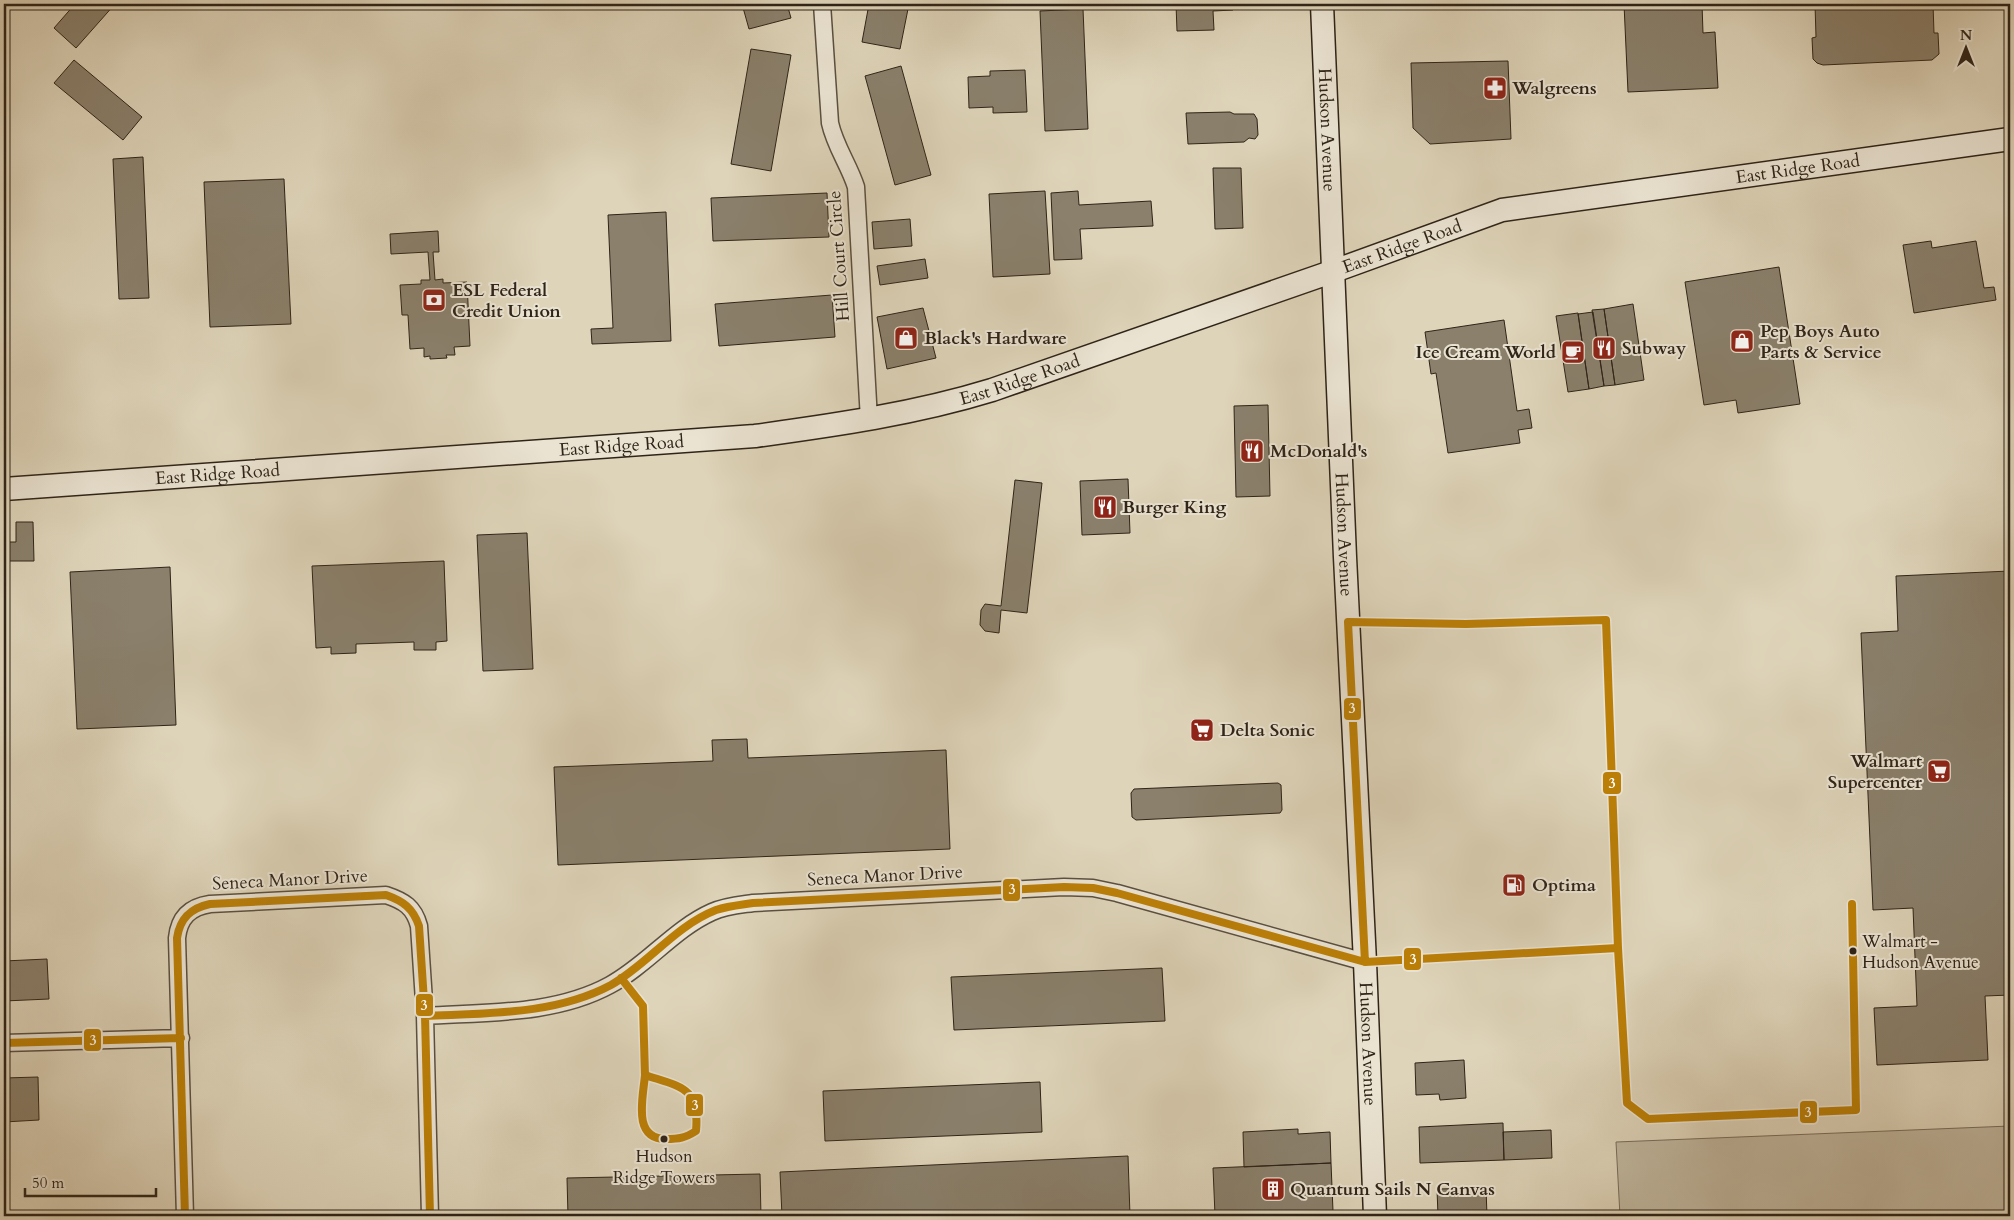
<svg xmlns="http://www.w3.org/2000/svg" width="2014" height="1220" viewBox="0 0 2014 1220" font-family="Cardo,serif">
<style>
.green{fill:#c0b69e;stroke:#786d5b}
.building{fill:#8a806c;stroke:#2f2418}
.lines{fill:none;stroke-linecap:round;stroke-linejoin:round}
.street-casing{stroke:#5b5040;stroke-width:19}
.secondary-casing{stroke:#2f2418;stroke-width:25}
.street{stroke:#eae3d2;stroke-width:16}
.secondary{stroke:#eae3d2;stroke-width:22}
.bus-1-casing{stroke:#eae3d2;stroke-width:11}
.bus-1{stroke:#bb7f07;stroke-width:8}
.bus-dot{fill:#2f2418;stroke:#eae3d2;stroke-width:2}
.labels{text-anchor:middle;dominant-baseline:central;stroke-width:4;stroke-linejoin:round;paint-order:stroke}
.bus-label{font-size:17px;fill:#2f2418;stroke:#eae3d2;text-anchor:start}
.poi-label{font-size:18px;font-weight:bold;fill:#2f2418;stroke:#eae3d2;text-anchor:start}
.street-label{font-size:18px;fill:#2f2418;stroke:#eae3d2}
.line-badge{stroke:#eae3d2;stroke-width:2}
.badge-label{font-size:14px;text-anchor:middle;font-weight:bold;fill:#fff}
</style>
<rect width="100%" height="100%" fill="#ded4b9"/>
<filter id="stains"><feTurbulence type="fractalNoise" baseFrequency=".004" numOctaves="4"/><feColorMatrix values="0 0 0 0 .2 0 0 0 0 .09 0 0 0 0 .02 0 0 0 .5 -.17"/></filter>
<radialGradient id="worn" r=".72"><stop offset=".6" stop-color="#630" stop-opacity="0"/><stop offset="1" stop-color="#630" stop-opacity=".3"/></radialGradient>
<path class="green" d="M 2010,1126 L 2010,1216 L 1620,1216 L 1616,1142 Z"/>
<path class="building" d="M 75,4 L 115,4 L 76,48 L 54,28 Z
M 742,4 L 787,4 L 791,18 L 749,29 Z
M 869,4 L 909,4 L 900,49 L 862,42 Z
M 1176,4 L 1233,4 L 1233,10 L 1213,11 L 1214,30 L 1177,31 Z
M 1624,4 L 1702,4 L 1703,33 L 1715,32 L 1718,88 L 1628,92 Z
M 1815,4 L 1933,4 L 1934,33 L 1938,33 L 1939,54 L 1932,60 L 1823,65 L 1817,63 L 1813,59 L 1812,38 L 1816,37 Z
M 1083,9 L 1088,129 L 1045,131 L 1040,11 Z
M 751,49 L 791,55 L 771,171 L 731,164 Z
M 74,60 L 142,117 L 123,140 L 54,83 Z
M 1508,61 L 1511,139 L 1430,144 L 1413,128 L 1411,63 Z
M 901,66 L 931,175 L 895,185 L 865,76 Z
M 1025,70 L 1027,112 L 993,113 L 993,107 L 969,108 L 968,77 L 990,76 L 990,71 Z
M 1230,112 L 1234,114 L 1254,114 L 1257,119 L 1258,135 L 1255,139 L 1249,138 L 1244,142 L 1188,144 L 1186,113 Z
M 143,157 L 149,298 L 119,299 L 113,159 Z
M 1213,168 L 1241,168 L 1243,228 L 1215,229 Z
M 284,179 L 291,324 L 210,327 L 204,182 Z
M 1045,191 L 1050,274 L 993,277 L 989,194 Z
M 1078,191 L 1079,205 L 1151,201 L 1153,226 L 1080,229 L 1082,259 L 1054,260 L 1051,193 Z
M 827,193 L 829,237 L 713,241 L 711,198 Z
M 666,212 L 671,341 L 592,344 L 591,329 L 613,328 L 608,215 Z
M 910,219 L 912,246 L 874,249 L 872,222 Z
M 438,231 L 439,252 L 433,252 L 435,280 L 443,279 L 443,283 L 467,282 L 470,346 L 454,347 L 455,355 L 446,355 L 447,358 L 430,359 L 430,356 L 424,357 L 424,348 L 410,349 L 408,315 L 402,315 L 400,285 L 421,284 L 421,280 L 430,280 L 428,252 L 391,254 L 390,234 Z
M 1931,241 L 1932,248 L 1976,241 L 1984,288 L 1994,287 L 1996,300 L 1914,313 L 1903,245 Z
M 925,259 L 928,278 L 880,285 L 877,266 Z
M 1779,267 L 1800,404 L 1738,413 L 1736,400 L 1704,405 L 1685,282 Z
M 832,295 L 835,337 L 719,346 L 715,304 Z
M 1633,304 L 1644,380 L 1615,385 L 1604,309 Z
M 923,308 L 936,358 L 887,369 L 877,317 Z
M 1604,309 L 1615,385 L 1604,386 L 1592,310 Z
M 1593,312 L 1604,386 L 1589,389 L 1578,314 Z
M 1578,313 L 1589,389 L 1568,392 L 1556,316 Z
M 1504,320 L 1517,411 L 1529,409 L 1532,428 L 1518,430 L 1520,443 L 1448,453 L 1436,373 L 1431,374 L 1425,332 Z
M 1268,405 L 1270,496 L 1236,497 L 1234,406 Z
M 1128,479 L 1130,533 L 1082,535 L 1080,481 Z
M 1015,480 L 1042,483 L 1027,613 L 1001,610 L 999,633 L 985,631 L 980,625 L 981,610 L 985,604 L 1001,606 Z
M 16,522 L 33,522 L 34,561 L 4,561 L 4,542 L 16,542 Z
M 527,533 L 533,669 L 483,671 L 477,535 Z
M 444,561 L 447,641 L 436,642 L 436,650 L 414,650 L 414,642 L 356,644 L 356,653 L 331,654 L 331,647 L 316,648 L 312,566 Z
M 170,567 L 176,725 L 77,729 L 70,572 Z
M 2010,571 L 2010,995 L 1985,996 L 1988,1060 L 1877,1065 L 1874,1008 L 1917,1006 L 1913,908 L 1873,910 L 1861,633 L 1898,631 L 1896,576 Z
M 747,739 L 748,758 L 946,750 L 950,849 L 558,865 L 554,767 L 713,761 L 712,740 Z
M 1278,783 L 1281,785 L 1282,810 L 1280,813 L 1136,820 L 1132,817 L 1131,793 L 1134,789 Z
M 47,959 L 49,999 L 4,1001 L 4,961 Z
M 1162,968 L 1165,1021 L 954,1030 L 951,977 Z
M 1464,1060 L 1466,1098 L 1440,1100 L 1439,1094 L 1416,1095 L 1415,1063 Z
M 38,1077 L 39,1120 L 4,1122 L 4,1078 Z
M 1040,1082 L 1042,1132 L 825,1141 L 823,1091 Z
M 1503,1123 L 1504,1160 L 1420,1163 L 1419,1127 Z
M 1298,1129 L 1298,1134 L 1330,1132 L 1331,1163 L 1244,1167 L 1243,1132 Z
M 1551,1130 L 1552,1158 L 1504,1160 L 1503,1132 Z
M 1128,1156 L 1130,1216 L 782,1216 L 780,1172 Z
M 1331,1163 L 1333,1211 L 1215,1215 L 1213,1168 Z
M 760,1174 L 761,1216 L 568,1216 L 567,1178 Z
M 1486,1188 L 1487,1216 L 1438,1216 L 1437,1189 Z"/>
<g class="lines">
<g class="street-casing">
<path id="street" d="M 822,4 L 830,123 C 835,146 849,165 856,187 L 869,420
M 425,1016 C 487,1012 555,1015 610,985 C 647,965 674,929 712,912 C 725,906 739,905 753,903 L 1064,887 L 1093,888 L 1117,893 L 1365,962
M 4,1043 L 181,1038
M 185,1216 L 177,938 C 179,918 190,907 210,904 L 386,895 C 404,901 414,907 419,926 L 425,1016 L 430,1216"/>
</g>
<g class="secondary-casing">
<g id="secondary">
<path id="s1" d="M 1322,4 L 1345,557 L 1365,962 L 1375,1216"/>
<path id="s2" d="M 4,489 L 755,436 C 835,425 914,414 992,390 L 1334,271 L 1502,210 L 2010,139"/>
</g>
</g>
<use href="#street" class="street"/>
<use href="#secondary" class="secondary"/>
<g class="bus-1-casing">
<path id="bus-1" d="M 1365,962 L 1348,622 L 1466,624 L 1606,620 L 1618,948 L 1627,1103 L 1648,1119 L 1856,1110 L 1852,904
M 621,978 L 643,1006 L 645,1075
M 425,1016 C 487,1013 555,1015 611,985 C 648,964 675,926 716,910 C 728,906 740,905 753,903 L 1064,887 L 1093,888 L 1117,893 L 1365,962 L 1618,948
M 4,1043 L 181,1038
M 645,1075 C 681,1087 700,1087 696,1131 C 685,1138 679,1139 666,1139 C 632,1139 643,1098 645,1075 Z
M 185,1216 L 177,938 C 180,918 191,908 210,904 L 386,895 C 403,901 413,908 419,926 L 425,1016 L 430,1216"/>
</g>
<use href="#bus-1" class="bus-1"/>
</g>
<defs>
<g id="pharmacy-square" transform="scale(1.25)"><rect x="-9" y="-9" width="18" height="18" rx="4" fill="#8f2418" stroke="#eae3d2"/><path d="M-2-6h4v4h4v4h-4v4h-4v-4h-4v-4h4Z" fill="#fff"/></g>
<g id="bank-square" transform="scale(1.25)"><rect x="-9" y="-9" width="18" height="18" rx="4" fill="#8f2418" stroke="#eae3d2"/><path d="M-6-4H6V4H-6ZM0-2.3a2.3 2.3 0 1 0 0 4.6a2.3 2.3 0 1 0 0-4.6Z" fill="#fff"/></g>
<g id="shop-square" transform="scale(1.25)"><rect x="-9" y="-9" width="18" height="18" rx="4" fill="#8f2418" stroke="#eae3d2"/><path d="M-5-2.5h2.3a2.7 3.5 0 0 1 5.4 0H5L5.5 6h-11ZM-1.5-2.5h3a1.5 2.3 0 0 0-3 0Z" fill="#fff"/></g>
<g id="restaurant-square" transform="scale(1.25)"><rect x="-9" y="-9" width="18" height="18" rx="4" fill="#8f2418" stroke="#eae3d2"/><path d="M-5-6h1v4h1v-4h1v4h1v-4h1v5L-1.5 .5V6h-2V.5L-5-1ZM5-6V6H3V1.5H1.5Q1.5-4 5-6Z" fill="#fff"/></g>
<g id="cafe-square" transform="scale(1.25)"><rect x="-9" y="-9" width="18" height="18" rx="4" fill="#8f2418" stroke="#eae3d2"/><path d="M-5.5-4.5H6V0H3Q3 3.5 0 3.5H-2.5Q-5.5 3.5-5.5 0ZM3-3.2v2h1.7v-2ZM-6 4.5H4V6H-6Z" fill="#fff"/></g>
<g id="supermarket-square" transform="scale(1.25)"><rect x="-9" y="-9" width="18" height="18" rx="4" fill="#8f2418" stroke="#eae3d2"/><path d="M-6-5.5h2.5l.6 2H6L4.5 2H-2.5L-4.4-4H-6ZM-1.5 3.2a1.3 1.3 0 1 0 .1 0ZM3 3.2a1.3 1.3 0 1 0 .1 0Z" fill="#fff"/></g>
<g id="fuel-square" transform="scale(1.25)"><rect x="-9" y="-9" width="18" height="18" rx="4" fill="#8f2418" stroke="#eae3d2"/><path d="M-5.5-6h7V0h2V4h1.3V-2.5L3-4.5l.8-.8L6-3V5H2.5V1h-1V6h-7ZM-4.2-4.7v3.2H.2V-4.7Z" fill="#fff"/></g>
<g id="building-square" transform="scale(1.25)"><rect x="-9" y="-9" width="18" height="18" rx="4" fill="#8f2418" stroke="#eae3d2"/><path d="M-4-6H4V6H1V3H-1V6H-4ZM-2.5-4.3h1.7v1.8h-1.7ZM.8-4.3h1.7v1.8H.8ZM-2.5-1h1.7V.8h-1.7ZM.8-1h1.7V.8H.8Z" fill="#fff"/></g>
</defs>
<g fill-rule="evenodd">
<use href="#pharmacy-square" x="1495" y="88"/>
<use href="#bank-square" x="434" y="300"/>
<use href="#shop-square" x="906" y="338"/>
<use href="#shop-square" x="1742" y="341"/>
<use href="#restaurant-square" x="1604" y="348"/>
<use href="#cafe-square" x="1573" y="352"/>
<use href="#restaurant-square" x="1252" y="451"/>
<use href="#restaurant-square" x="1105" y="507"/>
<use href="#supermarket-square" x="1202" y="730"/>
<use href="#supermarket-square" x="1939" y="771"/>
<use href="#fuel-square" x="1514" y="885"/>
<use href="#building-square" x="1273" y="1189"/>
</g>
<g class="bus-dot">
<circle cx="1853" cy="951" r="4.5"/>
<circle cx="664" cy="1139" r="4.5"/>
</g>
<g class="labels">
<g class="bus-label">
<text x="1862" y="941">Walmart -<tspan x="1862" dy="21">Hudson Avenue</tspan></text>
<text x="664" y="1156" text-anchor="middle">Hudson<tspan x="664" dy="21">Ridge Towers</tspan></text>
</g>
<g class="poi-label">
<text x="1512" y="88">Walgreens</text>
<text x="452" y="290">ESL Federal<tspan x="452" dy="21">Credit Union</tspan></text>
<text x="1760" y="331">Pep Boys Auto<tspan x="1760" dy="21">Parts &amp; Service</tspan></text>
<text x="924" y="338">Black's Hardware</text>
<text x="1622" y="348">Subway</text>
<text x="1556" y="352" text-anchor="end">Ice Cream World</text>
<text x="1270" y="451">McDonald's</text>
<text x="1122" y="507">Burger King</text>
<text x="1220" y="730">Delta Sonic</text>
<text x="1922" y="761" text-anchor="end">Walmart<tspan x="1922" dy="21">Supercenter</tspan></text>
<text x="1532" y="885">Optima</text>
<text x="1290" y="1189">Quantum Sails N Canvas</text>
</g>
<g class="street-label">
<text stroke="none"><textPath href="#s1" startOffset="126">Hudson Avenue</textPath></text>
<text stroke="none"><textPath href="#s2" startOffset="1834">East Ridge Road</textPath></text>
<text stroke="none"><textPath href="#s2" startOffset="1429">East Ridge Road</textPath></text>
<text transform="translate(839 256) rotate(-94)">Hill Court Circle</text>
<text stroke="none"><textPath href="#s2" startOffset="1024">East Ridge Road</textPath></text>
<text stroke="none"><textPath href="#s2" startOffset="619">East Ridge Road</textPath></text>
<text stroke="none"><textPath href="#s2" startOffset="214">East Ridge Road</textPath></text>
<text stroke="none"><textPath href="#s1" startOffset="531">Hudson Avenue</textPath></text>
<text transform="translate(885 876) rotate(-3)">Seneca Manor Drive</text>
<text transform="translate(290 880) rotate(-3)">Seneca Manor Drive</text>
<text stroke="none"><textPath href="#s1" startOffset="1041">Hudson Avenue</textPath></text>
</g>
</g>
<g class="line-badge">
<rect x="1343" y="697" width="19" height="24" rx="5" fill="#bb7f07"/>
<rect x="1602" y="771" width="20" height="24" rx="5" fill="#bb7f07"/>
<rect x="1002" y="878" width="19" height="24" rx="5" fill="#bb7f07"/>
<rect x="1403" y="947" width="19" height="24" rx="5" fill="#bb7f07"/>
<rect x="415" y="993" width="19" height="24" rx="5" fill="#bb7f07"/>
<rect x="83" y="1028" width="19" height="24" rx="5" fill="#bb7f07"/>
<rect x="685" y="1093" width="19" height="24" rx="5" fill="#bb7f07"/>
<rect x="1799" y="1100" width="19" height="24" rx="5" fill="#bb7f07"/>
</g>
<g class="badge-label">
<text x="1352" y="713">3</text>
<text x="1612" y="788">3</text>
<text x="1012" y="894">3</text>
<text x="1413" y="964">3</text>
<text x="424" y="1010">3</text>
<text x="93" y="1045">3</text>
<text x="695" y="1110">3</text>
<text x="1808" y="1117">3</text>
</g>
<rect width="2014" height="1220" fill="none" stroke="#ded4b9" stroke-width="20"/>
<rect x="5" y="5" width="2004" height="1210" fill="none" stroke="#2f2418" stroke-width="2.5"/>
<rect x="10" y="10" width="1994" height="1200" fill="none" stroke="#2f2418"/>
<g transform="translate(1966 48)" stroke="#eae3d2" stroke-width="4" paint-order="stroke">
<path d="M0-4L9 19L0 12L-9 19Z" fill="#2f2418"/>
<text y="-8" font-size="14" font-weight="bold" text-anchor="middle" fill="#2f2418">N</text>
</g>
<path d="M25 1188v8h131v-8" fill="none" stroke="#2f2418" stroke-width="2.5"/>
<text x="32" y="1188" font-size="15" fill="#2f2418" stroke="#eae3d2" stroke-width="4" paint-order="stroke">50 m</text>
<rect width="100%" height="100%" filter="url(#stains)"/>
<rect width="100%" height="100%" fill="url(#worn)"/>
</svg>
